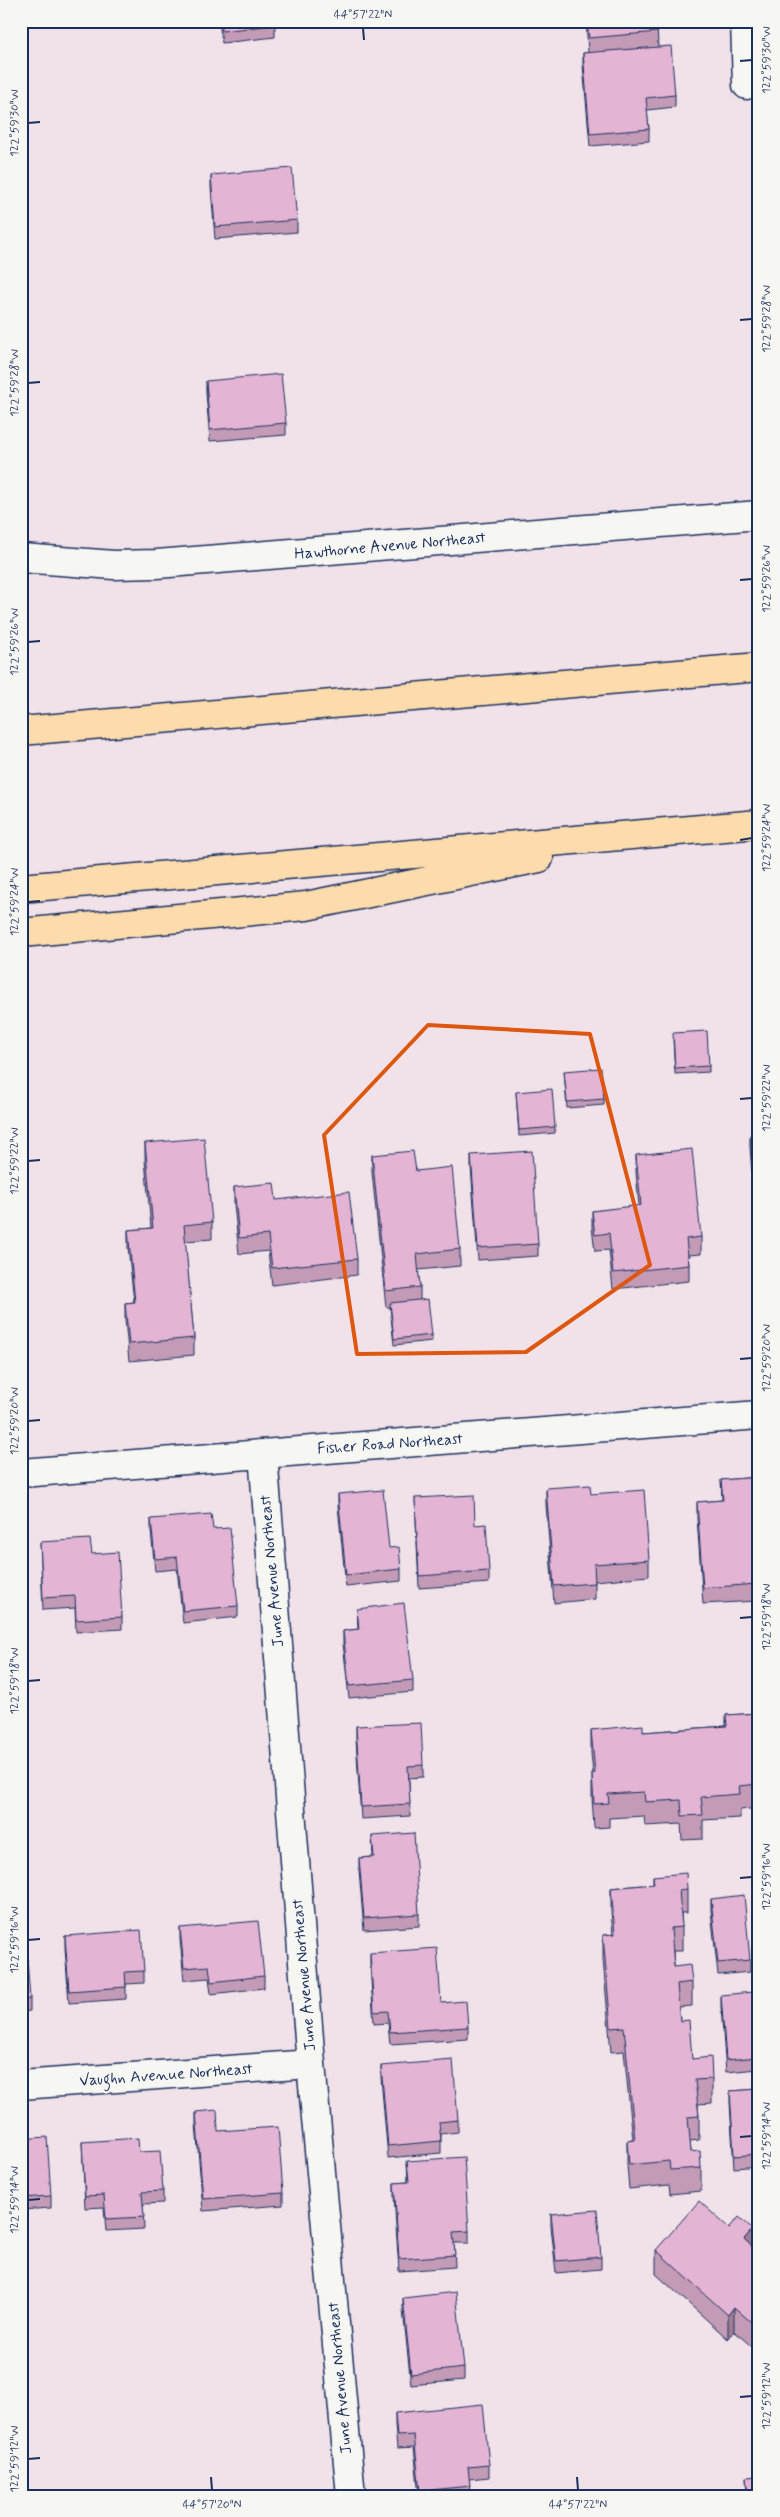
<svg xmlns="http://www.w3.org/2000/svg" width="780" height="2517" viewBox="0 0 780 2517" font-family="Mynerve,sans-serif">
<style>
.lines{fill:none;stroke-linecap:round;stroke-linejoin:round}
.street-casing{stroke:#1b2f5e;stroke-width:31}
.secondary-casing{stroke:#1b2f5e;stroke-width:31}
.highway-casing{stroke:#1b2f5e;stroke-width:31}
.street{stroke:#f6f6f2;stroke-width:28}
.secondary{stroke:#f6f6f2;stroke-width:28}
.highway{stroke:#fcdcac;stroke-width:28}
.wall{fill:#c49bb7;stroke:#1b2f5e}
.shaded-wall{fill:#a07e95;stroke:#1b2f5e}
.building{fill:#e4b4d5;stroke:#1b2f5e}
.marked{fill:none;stroke:#de5710;stroke-width:4;stroke-linejoin:round}
.ticks{fill:none;stroke:#1b2f5e;stroke-width:2}
.labels{text-anchor:middle;dominant-baseline:central;stroke-width:4.5;stroke-linejoin:round;paint-order:stroke}
.street-label{font-size:16px;fill:#1b2f5e;stroke:#f6f6f2}
.neatline{fill:none;stroke:#1b2f5e;stroke-width:2}
.ticks-label{font-size:12px;text-anchor:middle;fill:#1b2f5e}
</style>
<rect width="100%" height="100%" fill="#f1e2e9"/>
<filter id="ink" filterUnits="userSpaceOnUse"><feTurbulence type="fractalNoise" baseFrequency=".02" numOctaves="2"/><feDisplacementMap in="SourceGraphic" scale="10" xChannelSelector="R" yChannelSelector="G"/><feConvolveMatrix kernelMatrix="1 2 1 2 8 2 1 2 1" color-interpolation-filters="sRGB"/></filter>
<g filter="url(#ink)">
<g class="lines">
<g class="street-casing">
<path id="street" d="M 745,21 L 747,85
M 263,1454 L 311,2064 L 351,2496
M 21,2085 L 311,2064"/>
</g>
<g class="secondary-casing">
<path id="secondary" d="M 21,558 L 114,565 L 157,564 L 759,515
M 21,1473 L 759,1415"/>
</g>
<g class="highway-casing">
<path id="highway" d="M 21,731 L 759,667
M 21,888 L 759,824
M 21,933 L 306,906 L 539,858"/>
</g>
<use href="#street" class="street"/>
<use href="#secondary" class="secondary"/>
<use href="#highway" class="highway"/>
</g>
<path class="wall" d="M 219,21 L 275,21 L 275,37 L 222,43 Z
M 586,21 L 657,21 L 658,47 L 675,95 L 675,107 L 647,110 L 649,129 L 649,141 L 590,146 L 583,65 L 583,53 L 588,53 Z
M 211,175 L 297,220 L 297,232 L 215,239 L 211,187 Z
M 206,381 L 286,423 L 286,435 L 210,441 L 206,393 Z
M 759,1006 L 759,1076 L 753,1019 L 753,1007 Z
M 673,1040 L 709,1066 L 709,1072 L 675,1074 Z
M 564,1071 L 604,1099 L 604,1105 L 567,1108 Z
M 516,1092 L 555,1127 L 555,1133 L 519,1136 Z
M 759,1134 L 759,1198 L 754,1199 L 750,1147 L 750,1135 Z
M 145,1143 L 212,1222 L 212,1239 L 185,1241 L 194,1338 L 194,1355 L 129,1361 L 125,1320 L 125,1303 L 134,1302 L 128,1247 L 128,1230 L 151,1228 L 145,1160 Z
M 372,1155 L 416,1171 L 460,1249 L 460,1266 L 418,1270 L 420,1287 L 420,1300 L 432,1335 L 432,1341 L 394,1345 L 390,1307 L 386,1307 L 372,1172 Z
M 471,1155 L 538,1244 L 538,1256 L 478,1260 L 471,1167 Z
M 636,1155 L 701,1237 L 701,1254 L 688,1255 L 689,1265 L 689,1281 L 613,1289 L 609,1250 L 595,1251 L 592,1227 L 592,1211 L 639,1206 L 636,1172 Z
M 234,1187 L 276,1200 L 357,1259 L 357,1275 L 272,1285 L 268,1251 L 239,1254 L 234,1204 Z
M 759,1477 L 759,1630 L 757,1601 L 703,1604 L 697,1518 L 697,1502 L 722,1500 L 721,1480 Z
M 546,1488 L 591,1494 L 649,1560 L 649,1576 L 595,1581 L 595,1599 L 554,1603 L 546,1505 Z
M 338,1494 L 389,1548 L 401,1569 L 401,1581 L 346,1587 L 338,1506 Z
M 415,1498 L 475,1525 L 489,1571 L 489,1583 L 419,1588 Z
M 151,1519 L 213,1529 L 238,1606 L 238,1617 L 183,1623 L 177,1569 L 155,1571 L 151,1531 Z
M 40,1542 L 92,1554 L 122,1617 L 122,1629 L 76,1632 L 75,1608 L 43,1610 Z
M 357,1609 L 413,1680 L 413,1692 L 349,1698 L 343,1643 L 343,1631 L 358,1629 Z
M 759,1713 L 759,1808 L 740,1810 L 740,1818 L 703,1820 L 703,1839 L 682,1840 L 681,1824 L 645,1826 L 644,1816 L 609,1818 L 609,1827 L 594,1828 L 592,1798 L 592,1774 L 593,1774 L 591,1753 L 591,1730 L 643,1732 L 726,1726 L 726,1715 Z
M 356,1726 L 423,1765 L 423,1777 L 409,1778 L 410,1816 L 361,1819 L 356,1738 Z
M 372,1836 L 419,1914 L 419,1926 L 364,1930 L 359,1870 L 359,1858 L 373,1857 Z
M 653,1876 L 687,1889 L 687,1913 L 681,1913 L 682,1927 L 682,1951 L 673,1951 L 674,1967 L 692,1982 L 692,2006 L 679,2007 L 680,2021 L 692,2059 L 712,2079 L 712,2103 L 698,2104 L 699,2116 L 699,2140 L 690,2141 L 691,2152 L 701,2168 L 701,2191 L 670,2194 L 669,2185 L 629,2189 L 627,2165 L 627,2141 L 633,2140 L 624,2051 L 611,2052 L 603,1959 L 603,1935 L 613,1935 L 611,1912 L 611,1888 L 653,1884 Z
M 711,1899 L 750,1960 L 750,1972 L 718,1975 L 711,1911 Z
M 180,1928 L 264,1976 L 264,1988 L 211,1994 L 209,1978 L 184,1980 L 180,1940 Z
M 65,1936 L 144,1971 L 144,1983 L 126,1984 L 126,1999 L 69,2003 L 65,1948 Z
M 21,1944 L 30,1999 L 30,2011 L 21,2012 Z
M 370,1953 L 441,2003 L 468,2027 L 468,2039 L 390,2044 L 388,2023 L 374,2024 L 370,1965 Z
M 721,1995 L 758,2057 L 758,2069 L 726,2072 L 721,2007 Z
M 381,2066 L 458,2120 L 458,2132 L 441,2134 L 441,2153 L 388,2158 L 381,2078 Z
M 759,2089 L 759,2166 L 734,2168 L 730,2103 L 730,2091 Z
M 196,2112 L 218,2131 L 283,2193 L 283,2205 L 203,2211 L 196,2124 Z
M 21,2139 L 51,2196 L 51,2208 L 21,2210 Z
M 82,2142 L 139,2152 L 163,2191 L 163,2203 L 143,2204 L 144,2229 L 106,2231 L 104,2207 L 85,2208 Z
M 407,2161 L 469,2231 L 469,2243 L 454,2243 L 455,2267 L 399,2271 L 394,2195 L 394,2183 L 408,2182 Z
M 551,2214 L 601,2257 L 601,2269 L 556,2273 L 551,2226 Z
M 729,2228 L 759,2253 L 759,2353 L 734,2331 L 728,2339 L 656,2274 L 656,2250 Z
M 403,2298 L 464,2368 L 464,2380 L 411,2385 L 403,2310 Z
M 395,2413 L 489,2465 L 489,2477 L 469,2479 L 470,2496 L 419,2496 L 414,2447 L 397,2448 L 395,2425 Z
M 746,2477 L 759,2496 L 747,2496 Z"/>
<path class="shaded-wall" d="M 753,2229 L 753,2253 L 744,2239 Z
M 734,2307 L 734,2331 L 728,2339 L 728,2315 Z"/>
<path class="building" d="M 221,21 L 275,21 L 275,25 L 222,31 Z
M 587,21 L 657,21 L 658,32 L 589,38 Z
M 671,46 L 675,95 L 646,98 L 649,129 L 590,134 L 583,53 Z
M 292,168 L 297,220 L 215,227 L 211,175 Z
M 281,374 L 286,423 L 210,430 L 206,381 Z
M 759,1006 L 759,1064 L 753,1007 Z
M 707,1031 L 709,1066 L 675,1068 L 673,1033 Z
M 601,1068 L 604,1099 L 567,1102 L 564,1071 Z
M 552,1089 L 555,1127 L 519,1130 L 516,1092 Z
M 759,1134 L 759,1186 L 754,1187 L 750,1135 Z
M 204,1138 L 212,1222 L 184,1225 L 194,1338 L 129,1344 L 125,1303 L 135,1302 L 128,1230 L 153,1228 L 145,1143 Z
M 692,1149 L 701,1237 L 686,1239 L 689,1265 L 613,1273 L 609,1233 L 595,1235 L 592,1211 L 641,1205 L 636,1155 Z
M 413,1151 L 416,1171 L 452,1167 L 460,1249 L 417,1254 L 420,1287 L 386,1291 L 372,1155 Z
M 532,1151 L 538,1244 L 478,1248 L 471,1155 Z
M 274,1183 L 276,1200 L 349,1192 L 357,1259 L 272,1268 L 268,1235 L 239,1238 L 234,1187 Z
M 428,1299 L 432,1335 L 394,1339 L 390,1303 Z
M 759,1477 L 759,1614 L 757,1584 L 703,1588 L 697,1502 L 723,1500 L 721,1480 Z
M 590,1485 L 591,1494 L 644,1490 L 649,1560 L 594,1564 L 595,1583 L 554,1586 L 546,1488 Z
M 383,1490 L 389,1548 L 399,1547 L 401,1569 L 346,1575 L 338,1494 Z
M 474,1495 L 475,1525 L 486,1524 L 489,1571 L 419,1576 L 415,1498 Z
M 211,1514 L 213,1529 L 230,1528 L 238,1606 L 183,1611 L 177,1557 L 155,1559 L 151,1519 Z
M 90,1539 L 92,1554 L 118,1552 L 122,1617 L 76,1620 L 75,1596 L 43,1598 L 40,1542 Z
M 404,1603 L 413,1680 L 349,1686 L 343,1631 L 359,1629 L 357,1609 Z
M 759,1713 L 759,1784 L 739,1786 L 740,1794 L 701,1797 L 703,1815 L 682,1816 L 681,1800 L 645,1802 L 644,1792 L 608,1794 L 609,1803 L 594,1804 L 592,1774 L 595,1773 L 591,1730 L 643,1725 L 643,1732 L 727,1726 L 726,1715 Z
M 421,1723 L 423,1765 L 408,1766 L 410,1804 L 361,1807 L 356,1726 Z
M 414,1833 L 419,1914 L 364,1918 L 359,1858 L 374,1857 L 372,1836 Z
M 686,1873 L 687,1889 L 679,1890 L 682,1927 L 671,1928 L 674,1967 L 690,1965 L 692,1982 L 677,1984 L 680,2021 L 689,2020 L 692,2059 L 711,2057 L 712,2079 L 695,2080 L 699,2116 L 688,2117 L 691,2152 L 700,2151 L 701,2168 L 670,2170 L 669,2161 L 629,2165 L 627,2141 L 635,2140 L 624,2027 L 611,2028 L 603,1935 L 615,1934 L 611,1888 L 654,1884 L 653,1876 Z
M 744,1895 L 750,1960 L 718,1963 L 711,1899 Z
M 258,1921 L 264,1976 L 211,1982 L 209,1966 L 184,1968 L 180,1928 Z
M 141,1930 L 144,1971 L 125,1972 L 126,1987 L 69,1991 L 65,1936 Z
M 21,1944 L 26,1944 L 30,1999 L 21,2000 Z
M 437,1948 L 441,2003 L 466,2001 L 468,2027 L 390,2032 L 388,2011 L 374,2012 L 370,1953 Z
M 753,1992 L 758,2057 L 726,2060 L 721,1995 Z
M 453,2060 L 458,2120 L 439,2122 L 441,2141 L 388,2146 L 381,2066 Z
M 759,2089 L 759,2154 L 734,2156 L 730,2091 Z
M 217,2110 L 218,2131 L 278,2127 L 283,2193 L 203,2199 L 196,2112 Z
M 47,2137 L 51,2196 L 21,2198 L 21,2139 Z
M 138,2138 L 139,2152 L 160,2151 L 163,2191 L 142,2192 L 144,2217 L 106,2219 L 104,2195 L 85,2196 L 82,2142 Z
M 464,2157 L 469,2231 L 453,2232 L 455,2255 L 399,2259 L 394,2183 L 409,2182 L 407,2161 Z
M 699,2201 L 729,2228 L 739,2217 L 753,2229 L 744,2239 L 759,2253 L 759,2329 L 734,2307 L 728,2315 L 656,2250 Z
M 597,2210 L 601,2257 L 556,2261 L 551,2214 Z
M 456,2292 L 464,2368 L 411,2374 L 403,2298 Z
M 483,2404 L 489,2465 L 468,2467 L 470,2486 L 420,2491 L 414,2435 L 397,2436 L 395,2413 Z
M 759,2476 L 759,2496 L 748,2496 L 746,2477 Z"/>
</g>
<path class="marked" d="M 428,1025 L 590,1034 L 650,1265 L 526,1352 L 357,1354 L 324,1135 Z"/>
<path class="ticks" d="M 363,28 L 364,40M 740,61 L 752,60M 28,123 L 40,122M 740,320 L 752,319M 28,383 L 40,382M 740,580 L 752,579M 28,642 L 40,641M 740,840 L 752,838M 28,902 L 40,901M 740,1099 L 752,1098M 28,1161 L 40,1160M 740,1359 L 752,1358M 28,1421 L 40,1420M 740,1618 L 752,1617M 28,1681 L 40,1680M 740,1878 L 752,1877M 28,1940 L 40,1939M 740,2137 L 752,2136M 28,2200 L 40,2199M 740,2397 L 752,2396M 28,2459 L 40,2458M 211,2477 L 212,2490M 577,2477 L 578,2490"/>
<g class="labels">
<g class="street-label">
<text transform="translate(390 546) rotate(-5)">Hawthorne Avenue Northeast</text>
<text transform="translate(390 1444) rotate(-4)">Fisher Road Northeast</text>
<text transform="translate(272 1571) rotate(-95)">June Avenue Northeast</text>
<text transform="translate(304 1975) rotate(-95)">June Avenue Northeast</text>
<text transform="translate(166 2075) rotate(-4)">Vaughn Avenue Northeast</text>
<text transform="translate(340 2378) rotate(-95)">June Avenue Northeast</text>
</g>
</g>
<rect width="780" height="2517" fill="none" stroke="#f6f6f2" stroke-width="55"/>
<rect x="28" y="28" width="724" height="2462" class="neatline"/>
<g class="ticks-label">
<text x="363" y="18">44°57'22"N</text>
<text transform="translate(766 60) rotate(-90)" y="4">122°59'30"W</text>
<text transform="translate(14 123) rotate(-90)" y="4">122°59'30"W</text>
<text transform="translate(766 319) rotate(-90)" y="4">122°59'28"W</text>
<text transform="translate(14 383) rotate(-90)" y="4">122°59'28"W</text>
<text transform="translate(766 579) rotate(-90)" y="4">122°59'26"W</text>
<text transform="translate(14 642) rotate(-90)" y="4">122°59'26"W</text>
<text transform="translate(766 838) rotate(-90)" y="4">122°59'24"W</text>
<text transform="translate(14 902) rotate(-90)" y="4">122°59'24"W</text>
<text transform="translate(766 1098) rotate(-90)" y="4">122°59'22"W</text>
<text transform="translate(14 1161) rotate(-90)" y="4">122°59'22"W</text>
<text transform="translate(766 1358) rotate(-90)" y="4">122°59'20"W</text>
<text transform="translate(14 1421) rotate(-90)" y="4">122°59'20"W</text>
<text transform="translate(766 1617) rotate(-90)" y="4">122°59'18"W</text>
<text transform="translate(14 1681) rotate(-90)" y="4">122°59'18"W</text>
<text transform="translate(766 1877) rotate(-90)" y="4">122°59'16"W</text>
<text transform="translate(14 1940) rotate(-90)" y="4">122°59'16"W</text>
<text transform="translate(766 2136) rotate(-90)" y="4">122°59'14"W</text>
<text transform="translate(14 2200) rotate(-90)" y="4">122°59'14"W</text>
<text transform="translate(766 2396) rotate(-90)" y="4">122°59'12"W</text>
<text transform="translate(14 2459) rotate(-90)" y="4">122°59'12"W</text>
<text x="212" y="2508">44°57'20"N</text>
<text x="578" y="2508">44°57'22"N</text>
</g>
</svg>
